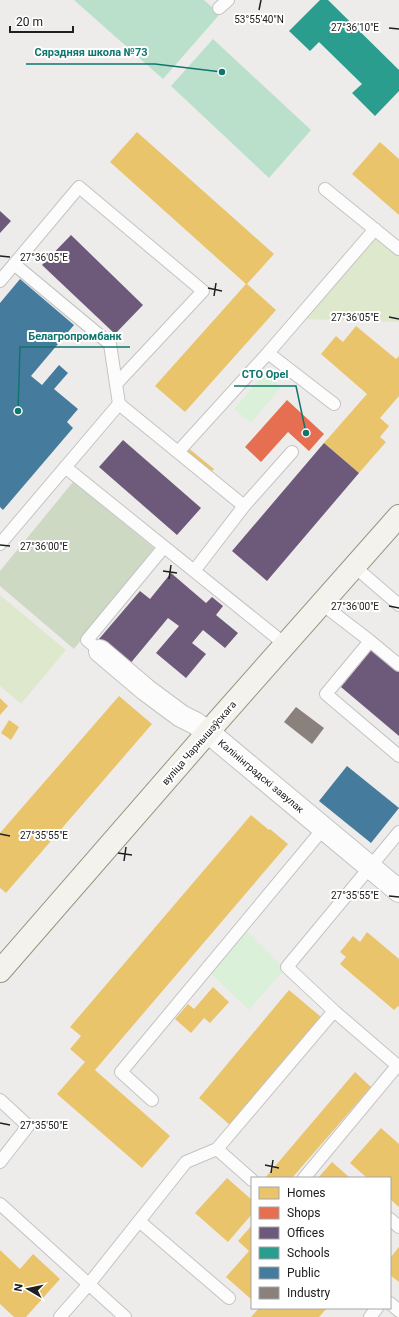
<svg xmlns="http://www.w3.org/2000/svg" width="399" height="1317" viewBox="0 0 399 1317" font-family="Roboto,sans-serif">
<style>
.grass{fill:#dee8cc}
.forest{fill:#cdd9c2}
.park{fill:#dbf0d8}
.pitch{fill:#bae0cc}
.homes{fill:#e9c46a}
.shops{fill:#e76f51}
.offices{fill:#6d597a}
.schools{fill:#2a9d8f}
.public{fill:#457b9d}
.industry{fill:#8a817c}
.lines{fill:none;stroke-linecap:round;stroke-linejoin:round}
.lane-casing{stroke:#c4c3c2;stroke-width:14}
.street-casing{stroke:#c4c3c2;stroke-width:24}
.secondary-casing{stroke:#979683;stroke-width:24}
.lane{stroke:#fcfcfc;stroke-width:12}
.street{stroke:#fcfcfc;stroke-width:22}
.secondary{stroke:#f3f2ed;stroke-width:22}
.ticks{fill:none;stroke:#202020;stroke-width:1.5}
.labels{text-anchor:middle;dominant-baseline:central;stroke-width:4;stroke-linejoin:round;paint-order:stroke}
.street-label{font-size:10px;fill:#202020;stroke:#fff}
.ticks-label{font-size:10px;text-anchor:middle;fill:#202020;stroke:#fff;stroke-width:4;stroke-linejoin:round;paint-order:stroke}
.leader{fill:none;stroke:#0f766e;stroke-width:1.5}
.callout-dot{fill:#0f766e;stroke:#fff;stroke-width:1.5}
.callout-label{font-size:11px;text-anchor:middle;font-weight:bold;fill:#0f766e;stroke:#fff;stroke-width:4;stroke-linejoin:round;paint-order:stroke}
</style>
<rect width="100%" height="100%" fill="#eeecea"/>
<path class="grass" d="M 372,232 L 399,253 L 399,322 L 300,319 Z
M 0,595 L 66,650 L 21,704 L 0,686 Z"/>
<path class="forest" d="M 73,482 L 154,548 L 74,649 L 0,586 L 0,571 Z"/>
<path class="park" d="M 265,373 L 281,387 L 251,423 L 234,409 Z
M 247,931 L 285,969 L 249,1010 L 211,974 Z"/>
<path class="pitch" d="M 74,0 L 204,0 L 220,14 L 163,79 Z
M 213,39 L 311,130 L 269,178 L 171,86 Z"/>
<path class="homes" d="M 137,132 L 274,254 L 247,284 L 276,310 L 185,412 L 155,386 L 246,284 L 110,162 Z
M 380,142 L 399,159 L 399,215 L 352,174 Z
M 356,326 L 396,359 L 399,356 L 399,396 L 380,418 L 389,426 L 380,437 L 386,442 L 359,473 L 324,443 L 367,394 L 321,354 L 336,336 L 343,342 Z
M 187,447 L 214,469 L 209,474 L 182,453 Z
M 119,696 L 152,724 L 6,893 L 0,888 L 0,833 Z
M 0,698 L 8,706 L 0,715 Z
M 9,720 L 19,727 L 11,740 L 1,733 Z
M 251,815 L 269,830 L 270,829 L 288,844 L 95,1070 L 170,1136 L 142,1168 L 57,1094 L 85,1062 L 70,1049 L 81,1036 L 70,1027 Z
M 367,932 L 399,959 L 399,1007 L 398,1006 L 394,1010 L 340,964 L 346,957 L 340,952 L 353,936 L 360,942 Z
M 213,987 L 229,1002 L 210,1023 L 204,1018 L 191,1033 L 175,1019 L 188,1004 L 194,1009 Z
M 289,990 L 321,1017 L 230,1125 L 199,1098 Z
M 355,1072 L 371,1087 L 292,1178 L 265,1178 Z
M 381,1128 L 399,1144 L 399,1207 L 390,1199 L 390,1178 L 367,1178 L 350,1163 Z
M 332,1162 L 349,1177 L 348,1178 L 318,1178 Z
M 227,1178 L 252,1200 L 252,1214 L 228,1242 L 195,1213 Z
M 252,1225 L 252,1300 L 226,1277 L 249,1251 L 238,1241 Z
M 399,1247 L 399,1282 L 390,1275 L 390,1258 Z
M 0,1250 L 20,1269 L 33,1254 L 60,1279 L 26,1317 L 14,1317 L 0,1304 Z
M 259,1308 L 327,1308 L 319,1317 L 251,1317 Z"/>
<path class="shops" d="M 287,400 L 324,434 L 309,451 L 288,432 L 261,462 L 245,447 Z"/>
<path class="offices" d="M 0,211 L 11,221 L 0,233 Z
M 71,235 L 143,305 L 115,334 L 42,265 Z
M 123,440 L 201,508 L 177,535 L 99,467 Z
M 324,443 L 359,473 L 267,581 L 232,551 Z
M 171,573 L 206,603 L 212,597 L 223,606 L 216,615 L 238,633 L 225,648 L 203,630 L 192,643 L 206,654 L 186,678 L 156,653 L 179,626 L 168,618 L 129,665 L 99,639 L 140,591 L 150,599 Z
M 372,649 L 399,672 L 399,736 L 341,687 Z"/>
<path class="schools" d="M 320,0 L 328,0 L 399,70 L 399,91 L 375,116 L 352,93 L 362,84 L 319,42 L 310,51 L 289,31 Z"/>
<path class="public" d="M 20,279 L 74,325 L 31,376 L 42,385 L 59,365 L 68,373 L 54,389 L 78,409 L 67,422 L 73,428 L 3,510 L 0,507 L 0,303 Z
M 347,766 L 399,808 L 371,843 L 319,801 Z"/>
<path class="industry" d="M 296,707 L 324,728 L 312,744 L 284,722 Z"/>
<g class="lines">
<g class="lane-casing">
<path id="lane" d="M 219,8 L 228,0
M 325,189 L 399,249
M 14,264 L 110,344 L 119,404 L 244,506 L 194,571
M 0,281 L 79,187 L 203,291 L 117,383
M 268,353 L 375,229
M 178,452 L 268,353 L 334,404
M 65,467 L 286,645
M 244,506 L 292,452
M 0,544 L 119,404
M 355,567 L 399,605
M 322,604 L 370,641
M 100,651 L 87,640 L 164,547
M 399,665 L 370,641 L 326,694 L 399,756
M 399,832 L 287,967 L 334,1011 L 399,1067
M 0,1100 L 28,1126 L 0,1162
M 152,1100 L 121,1072 L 323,829
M 217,1149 L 334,1011
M 304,1178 L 397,1066
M 0,1204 L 125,1317
M 390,1219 L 399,1227
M 139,1221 L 229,1298
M 390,1303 L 399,1311
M 60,1317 L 89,1284 L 186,1162 L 217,1149 L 252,1180
M 370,1317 L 377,1308"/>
</g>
<g class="street-casing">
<path id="street" d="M 100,651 L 146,690 L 181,716 L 195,723 L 208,732 L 399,891"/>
</g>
<g class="secondary-casing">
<path id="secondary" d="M 0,971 L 208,732 L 399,516"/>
</g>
<use href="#lane" class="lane"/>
<use href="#street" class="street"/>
<use href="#secondary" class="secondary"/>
</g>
<path class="ticks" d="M 259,10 L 261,0M 389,28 L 399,29M 0,256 L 10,257M 208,288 L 222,291M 214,296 L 216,283M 389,317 L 399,319M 0,545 L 10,546M 163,571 L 177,573M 169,579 L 171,565M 389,606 L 399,608M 0,834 L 10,836M 118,853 L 132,855M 124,861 L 126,847M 389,896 L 399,897M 0,1123 L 10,1125M 265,1165 L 279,1168M 271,1173 L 273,1160"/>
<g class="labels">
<g class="street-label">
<text transform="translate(199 743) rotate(-49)">вуліца Чарнышэўскага</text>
<text transform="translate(261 776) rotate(40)">Калінінградскі завулак</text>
</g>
</g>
<g class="ticks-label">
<text x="259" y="23">53°55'40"N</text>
<text x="355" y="31">27°36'10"E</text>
<text x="44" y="261">27°36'05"E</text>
<text x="355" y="321">27°36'05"E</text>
<text x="44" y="550">27°36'00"E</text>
<text x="355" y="610">27°36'00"E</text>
<text x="44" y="839">27°35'55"E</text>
<text x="355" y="899">27°35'55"E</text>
<text x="44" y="1129">27°35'50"E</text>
</g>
<path class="leader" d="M222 72L155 64H26M18 411L20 347H130M306 433L296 386H234"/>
<g class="callout-dot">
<circle cx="222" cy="72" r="4"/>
<circle cx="18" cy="411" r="4"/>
<circle cx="306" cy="433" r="4"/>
</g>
<g class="callout-label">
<text x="91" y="56">Сярэдняя школа №73</text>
<text x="75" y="340">Белагропромбанк</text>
<text x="265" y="378">СТО Opel</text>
</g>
<rect x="251" y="1177" width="140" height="132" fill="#ffffff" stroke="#a6a6a6"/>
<rect x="259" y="1187" width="20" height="12" fill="#e9c46a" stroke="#a6a6a6"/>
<text x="287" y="1197" font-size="12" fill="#202020">Homes</text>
<rect x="259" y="1207" width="20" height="12" fill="#e76f51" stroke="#a6a6a6"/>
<text x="287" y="1217" font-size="12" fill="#202020">Shops</text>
<rect x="259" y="1227" width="20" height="12" fill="#6d597a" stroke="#a6a6a6"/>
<text x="287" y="1237" font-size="12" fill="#202020">Offices</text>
<rect x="259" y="1247" width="20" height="12" fill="#2a9d8f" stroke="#a6a6a6"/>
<text x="287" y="1257" font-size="12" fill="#202020">Schools</text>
<rect x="259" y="1267" width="20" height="12" fill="#457b9d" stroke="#a6a6a6"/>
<text x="287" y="1277" font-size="12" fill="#202020">Public</text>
<rect x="259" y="1287" width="20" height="12" fill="#8a817c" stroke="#a6a6a6"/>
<text x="287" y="1297" font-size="12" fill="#202020">Industry</text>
<g transform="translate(28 1289) rotate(279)" stroke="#ffffff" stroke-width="3" paint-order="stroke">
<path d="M0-3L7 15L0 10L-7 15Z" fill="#202020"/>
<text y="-6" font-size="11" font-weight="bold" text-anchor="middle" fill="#202020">N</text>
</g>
<path d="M10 26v6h63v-6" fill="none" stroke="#202020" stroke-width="2"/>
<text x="16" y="26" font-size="12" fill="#202020" stroke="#ffffff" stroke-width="3" paint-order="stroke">20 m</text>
</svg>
